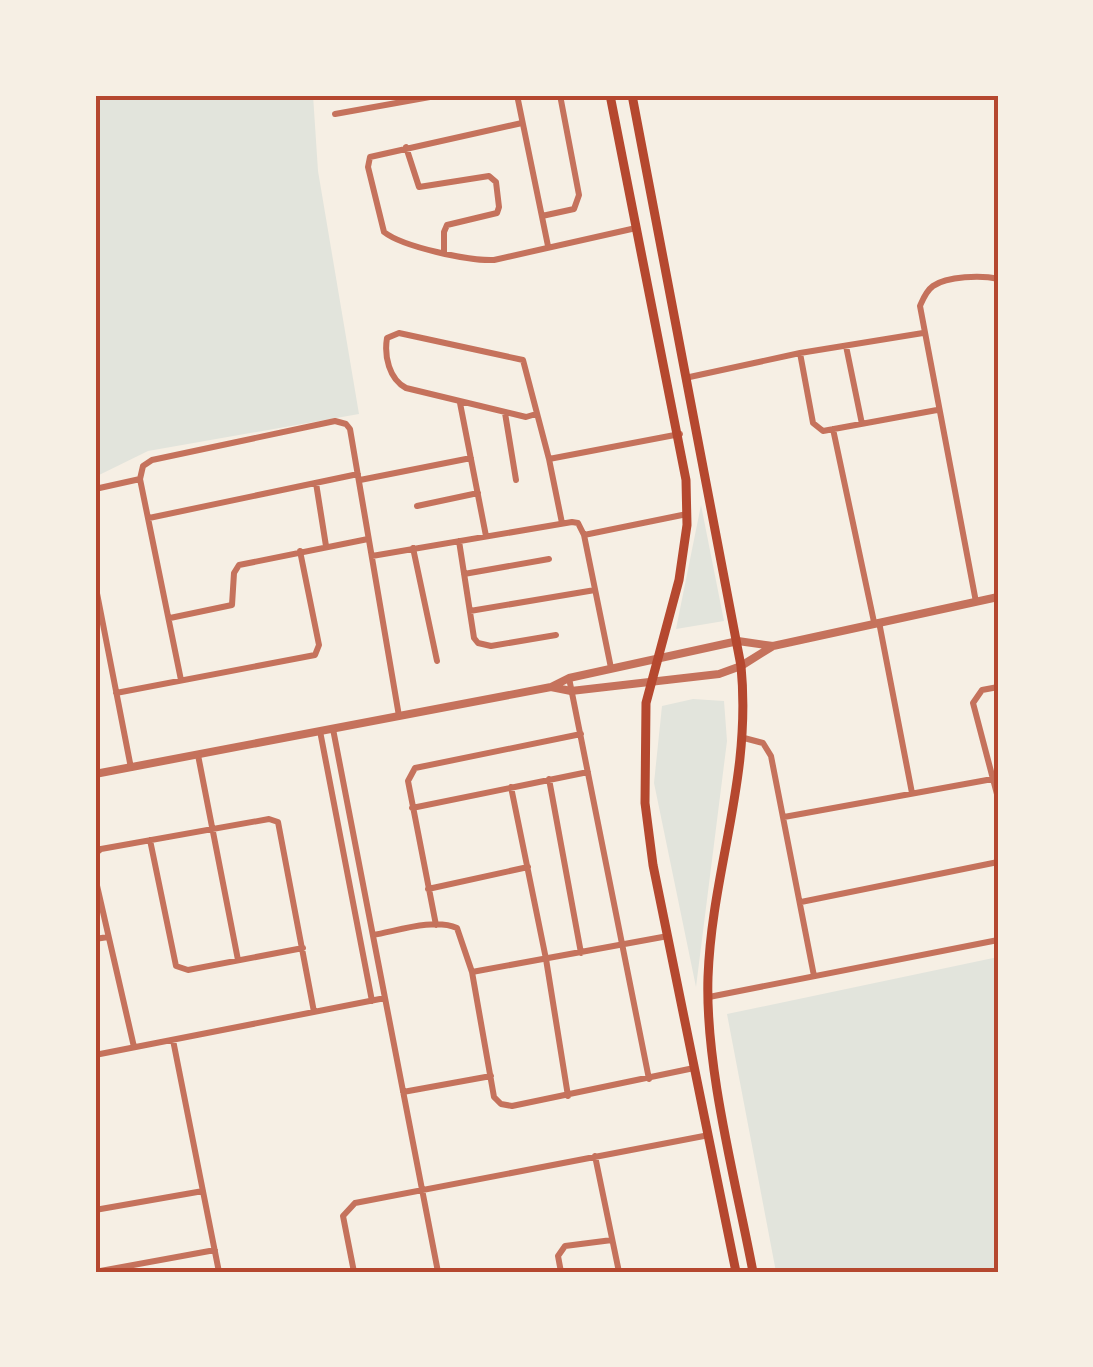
<svg xmlns="http://www.w3.org/2000/svg" width="1093" height="1367" viewBox="0 0 1093 1367" font-family="'Golos Text',sans-serif">
<style>
.green{fill:#e2e4dc}
.lines{fill:none;stroke-linecap:round;stroke-linejoin:round}
.minor{stroke:#c5725c;stroke-width:6}
.tertiary{stroke:#c5725c;stroke-width:8}
.secondary{stroke:#b5482f;stroke-width:9}
.neatline{fill:none;stroke:#b5482f;stroke-width:4}
</style>
<rect width="100%" height="100%" fill="#f6efe4"/>
<path class="green" d="M 95,95 L 313,95 L 318,171 L 359,414 L 148,451 L 95,477 Z
M 701,505 L 724,621 L 676,629 Z
M 693,699 L 724,701 L 727,741 L 696,987 L 654,783 L 662,706 Z
M 998,957 L 998,1272 L 776,1272 L 727,1014 Z"/>
<g class="lines">
<path class="minor" d="M 517,95 L 548,246
M 335,114 L 441,95
M 522,123 L 370,157 L 368,167 L 384,232 C 403,247 469,261 494,260 L 636,228
M 406,147 L 419,187 L 489,176 L 496,182 L 499,207 L 497,213 L 447,225 L 444,232 L 444,252
M 542,216 L 574,209 L 579,195 L 560,95
M 846,346 L 862,424
M 800,353 L 813,423 L 823,431 L 937,410
M 685,378 L 800,353 L 923,333
M 460,403 L 486,536
M 505,413 L 516,480
M 536,414 L 526,417 L 406,388 C 389,379 384,356 387,338 L 399,333 L 523,360 L 549,459 L 562,523
M 833,429 L 874,622
M 549,459 L 680,434
M 360,480 L 471,458
M 316,483 L 326,546
M 95,489 L 140,479
M 417,506 L 478,493
M 149,518 L 358,474
M 584,535 L 687,514
M 459,541 L 474,638 L 478,643 L 491,646 L 556,635
M 413,548 L 437,661
M 372,556 L 572,522 L 578,523 L 584,535 L 611,668
M 464,574 L 549,559
M 95,583 L 131,768
M 976,602 L 920,306 C 923,299 926,291 933,286 C 947,276 982,275 998,279
M 470,611 L 595,590
M 170,618 L 232,605 L 234,573 L 239,565 L 368,539
M 879,622 L 912,793
M 569,678 L 649,1079
M 181,680 L 140,479 L 143,466 L 152,460 L 335,421 L 346,424 L 350,429 L 399,716
M 998,687 L 982,690 L 973,703 L 998,798
M 116,693 L 315,655 L 319,645 L 300,551
M 333,729 L 438,1272
M 320,731 L 372,1001
M 744,738 L 763,743 L 771,756 L 814,976
M 198,755 L 238,960
M 549,779 L 581,953
M 511,787 L 546,959 L 568,1096
M 412,808 L 588,772
M 784,817 L 998,778
M 150,840 L 176,966 L 188,970 L 303,948
M 95,854 L 101,849 L 269,819 L 278,822 L 314,1012
M 95,877 L 134,1047
M 428,889 L 528,867
M 801,902 L 998,862
M 436,925 L 408,781 L 415,768 L 581,734
M 373,935 C 397,931 434,918 457,928 L 472,972 L 494,1097 L 501,1104 L 512,1106 L 694,1068
M 95,939 L 108,937
M 472,972 L 668,936
M 709,997 L 998,940
M 173,1040 L 219,1272
M 95,1055 L 385,998
M 403,1092 L 491,1076
M 595,1156 L 619,1272
M 95,1210 L 203,1191
M 95,1272 L 215,1250
M 354,1272 L 343,1216 L 355,1203 L 709,1135
M 561,1272 L 558,1256 L 565,1246 L 612,1240"/>
<path class="tertiary" d="M 551,687 L 571,691 L 719,674 L 741,666 L 773,646 L 998,597
M 95,774 L 551,687 L 569,678 L 738,641 L 773,646"/>
<path class="secondary" d="M 610,95 L 686,480 L 687,525 L 679,580 L 646,703 L 645,803 L 653,865 L 736,1272
M 632,95 L 741,666 C 752,779 712,869 708,977 C 705,1068 736,1182 753,1272"/>
</g>
<rect width="1093" height="1367" fill="none" stroke="#f6efe4" stroke-width="195"/>
<rect x="98" y="98" width="898" height="1172" class="neatline"/>
</svg>
